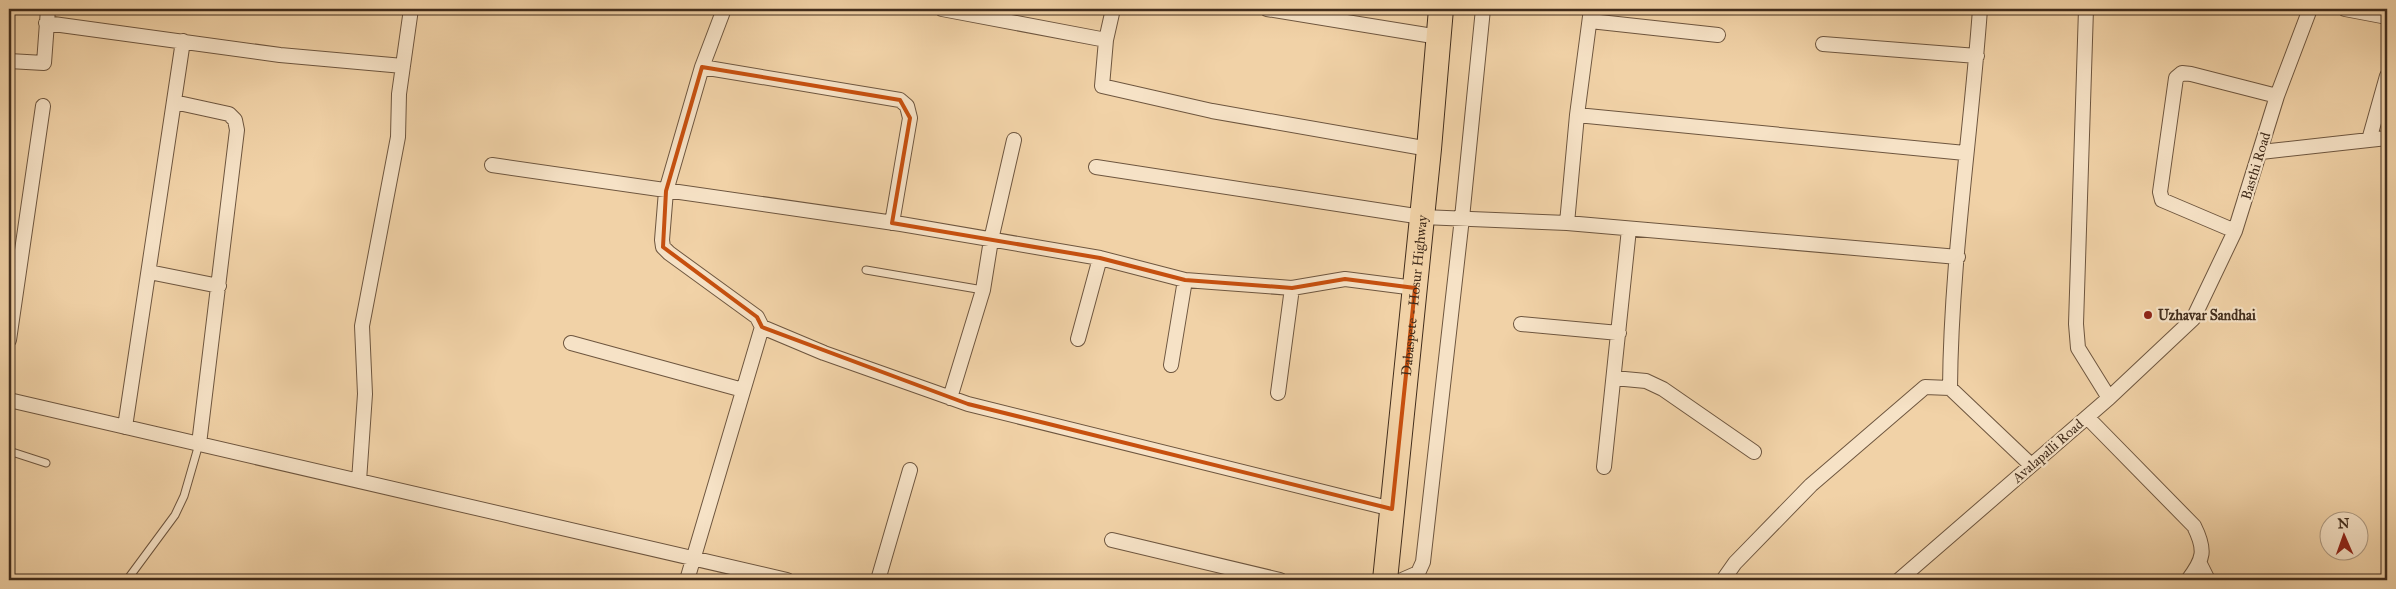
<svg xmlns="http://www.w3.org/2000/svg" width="2396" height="589" viewBox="0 0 2396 589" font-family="'IM FELL Great Primer',serif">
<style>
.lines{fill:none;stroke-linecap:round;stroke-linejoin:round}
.service-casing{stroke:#6e563f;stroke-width:9}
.minor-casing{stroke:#6e563f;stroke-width:16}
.trunk-casing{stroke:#422d1c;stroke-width:26}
.service{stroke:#f6e2c6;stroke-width:7}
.minor{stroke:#f6e2c6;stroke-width:14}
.trunk{stroke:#f1d2a7;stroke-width:24}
.marked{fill:none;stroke:#c7500f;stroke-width:4;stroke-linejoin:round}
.poi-dot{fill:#8f2418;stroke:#f6e2c6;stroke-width:2}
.labels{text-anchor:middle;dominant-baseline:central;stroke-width:4.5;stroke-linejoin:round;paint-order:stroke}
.street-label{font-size:14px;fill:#422d1c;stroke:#f6e2c6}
.poi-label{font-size:14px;font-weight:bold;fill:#422d1c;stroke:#f6e2c6;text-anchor:start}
</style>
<rect width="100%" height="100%" fill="#f1d2a7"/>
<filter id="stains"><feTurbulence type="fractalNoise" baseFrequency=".004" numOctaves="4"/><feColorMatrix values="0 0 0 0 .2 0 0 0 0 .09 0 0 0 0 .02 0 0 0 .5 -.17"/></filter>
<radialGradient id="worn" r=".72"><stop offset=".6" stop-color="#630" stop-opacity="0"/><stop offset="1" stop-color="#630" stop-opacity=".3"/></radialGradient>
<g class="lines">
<g class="service-casing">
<path id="service" d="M 866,270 L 983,290
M 9,451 L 46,463
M 127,580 L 175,515 L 184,496 L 199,444"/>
</g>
<g class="minor-casing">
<path id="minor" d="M 942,9 L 1106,40 L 1102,86 L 1212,111 L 1429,149
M 1267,9 L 1439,37
M 1980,9 C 1971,135 1951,261 1950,388 L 2031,465
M 2086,9 L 2076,324 L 2078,348 L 2109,398
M 2345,9 L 2387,17
M 1590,21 L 1718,35
M 46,23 L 280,55 L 403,66
M 1106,40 L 1113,9
M 1823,44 L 1977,56
M 9,61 L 44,63 L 48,9
M 702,67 L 900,100 L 907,106 L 910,118 L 892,223
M 174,102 L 229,114 L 235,120 L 237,130 L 199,444
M 1577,115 L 1965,153
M 2369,140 L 2387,76
M 2261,152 L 2387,138
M 492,165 L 901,224 L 1100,258 L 1185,280 L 1171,365
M 1096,167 L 1422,217 L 1567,223 L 1958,257
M 1567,223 L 1577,115 L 1591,9
M 2235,231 L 2162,200 L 2160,192 L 2176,78 L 2182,73 L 2191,74 L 2277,96
M 149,272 L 219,286
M 1185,280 L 1292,288 L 1345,279 L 1415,288
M 1521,324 L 1619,333
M 762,327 L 824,353 L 968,404 L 1392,509
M 1078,339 L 1100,258
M 9,340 L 43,106
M 571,343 L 743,390
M 1614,378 L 1646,381 L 1663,389 L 1754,452
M 1278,393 L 1292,288
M 950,398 L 983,290 L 991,240 L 1014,140
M 9,400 L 787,580
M 2087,417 L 2194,526 C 2206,550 2204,559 2188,580
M 125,427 L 183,41
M 1604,467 L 1629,229
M 359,481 L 365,394 L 362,326 L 398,137 L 399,94 L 411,9
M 1112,540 L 1280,580
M 2200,564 L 2208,580
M 687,580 L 762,327 L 757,317 L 669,253 L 663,247 L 662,240 L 666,191 L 702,67 L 724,9
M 878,580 L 910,470
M 1402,580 L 1418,573 L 1423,562 L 1462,218 L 1483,9
M 1723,580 L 1735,563 L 1811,485 L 1925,387 L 1950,388
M 1899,580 L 2109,398 L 2193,319 L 2235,231 L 2277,96 L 2310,9"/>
</g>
<g class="trunk-casing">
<g id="trunk">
<path id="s1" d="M 1385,580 L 1429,149 L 1441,9"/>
</g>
</g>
<use href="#service" class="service"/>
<use href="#minor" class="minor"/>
<use href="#trunk" class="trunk"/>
</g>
<path class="marked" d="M 702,67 L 900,100 L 910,118 L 892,223 L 1100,258 L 1185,280 L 1292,288 L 1345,279 L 1415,288 L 1392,509 L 968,404 L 762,327 L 757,317 L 663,247 L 666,191 Z"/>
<circle class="poi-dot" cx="2148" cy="315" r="5"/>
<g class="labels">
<g class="street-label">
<text transform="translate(2256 166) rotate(-73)">Basthi Road</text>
<text stroke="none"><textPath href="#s1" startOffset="286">Dabaspete - Hosur Highway</textPath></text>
<text transform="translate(2048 451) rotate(-41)">Avalapalli Road</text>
</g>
<g class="poi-label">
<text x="2158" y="315">Uzhavar Sandhai</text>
</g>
</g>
<rect width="2396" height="589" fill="none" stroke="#f1d2a7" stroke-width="30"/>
<rect x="10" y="10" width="2376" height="569" fill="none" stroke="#422d1c" stroke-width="2.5"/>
<rect x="15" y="15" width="2366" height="559" fill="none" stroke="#422d1c"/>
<g transform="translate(2344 536) rotate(358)"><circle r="24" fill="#f6e2c6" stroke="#ae9a82"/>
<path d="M0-4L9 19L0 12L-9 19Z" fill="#8f2418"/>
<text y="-8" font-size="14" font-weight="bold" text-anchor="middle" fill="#422d1c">N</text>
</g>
<rect width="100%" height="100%" filter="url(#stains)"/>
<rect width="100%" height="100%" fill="url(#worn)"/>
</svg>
